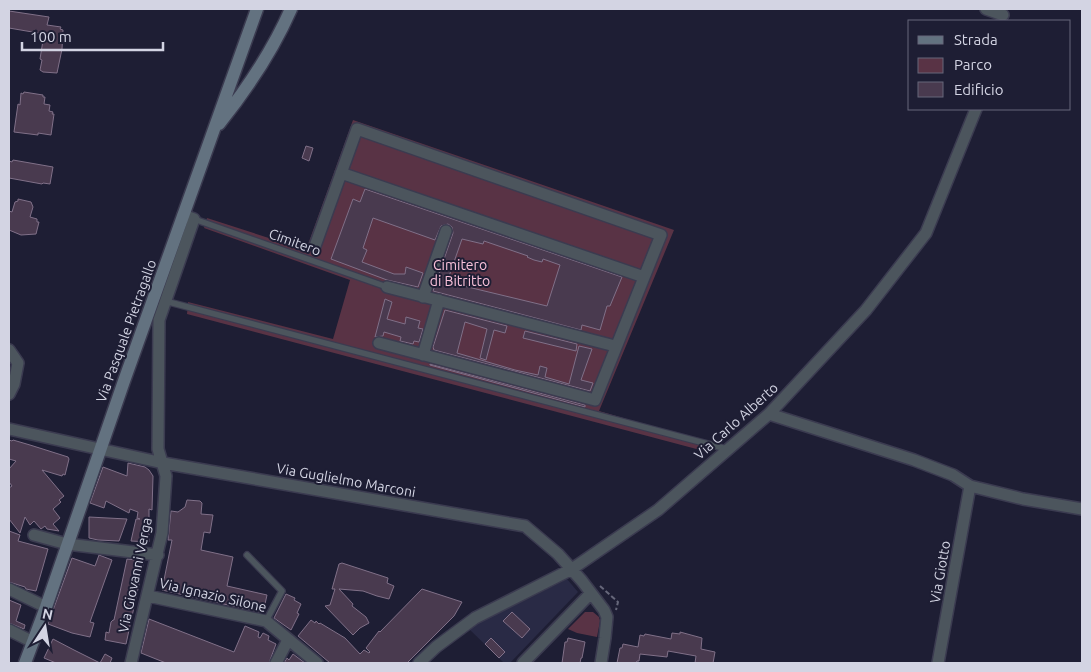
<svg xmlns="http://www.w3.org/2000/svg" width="1091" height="672" viewBox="0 0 1091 672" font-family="Ubuntu,sans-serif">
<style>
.built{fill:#292a45}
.green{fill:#593345}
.building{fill:#493a4f;stroke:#807088;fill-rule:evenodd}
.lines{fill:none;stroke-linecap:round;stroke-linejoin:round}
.lane-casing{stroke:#3b3b50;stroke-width:8}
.street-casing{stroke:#3b3b50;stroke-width:14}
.secondary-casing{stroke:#3b3b50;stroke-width:15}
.path{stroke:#66677a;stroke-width:2;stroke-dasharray:5 2.5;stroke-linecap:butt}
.lane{stroke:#4c555d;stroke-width:5.5}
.street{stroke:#4c555d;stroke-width:11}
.secondary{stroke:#637280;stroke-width:12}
.labels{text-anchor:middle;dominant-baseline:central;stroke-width:4;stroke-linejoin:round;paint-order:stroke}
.street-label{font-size:14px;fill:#d3d4e3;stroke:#1e1e34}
.park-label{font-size:14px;fill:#f9c1da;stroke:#1e1e34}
</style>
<rect width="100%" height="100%" fill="#1e1e34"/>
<path class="built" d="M 567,579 L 578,592 L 510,663 L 504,663 L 468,628 L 530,598 Z"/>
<path class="green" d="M 353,120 L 674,230 L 599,411 L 709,443 L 704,451 L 187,314 L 188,302 L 333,339 L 350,280 L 204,228 L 207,218 L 306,250 Z
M 585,612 L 593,612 L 599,617 L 600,621 L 597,637 L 577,633 L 568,629 Z"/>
<path class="building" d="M 9,11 L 49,17 L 47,25 L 61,27 L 60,29 L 63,30 L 62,49 L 57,73 L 43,72 L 40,70 L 42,60 L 40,59 L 44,34 L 9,28 Z
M 24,92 L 43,95 L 43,97 L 45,97 L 44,104 L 50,105 L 49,111 L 53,112 L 52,114 L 54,114 L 51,135 L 38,133 L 38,135 L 14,132 L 18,104 L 20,105 L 21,93 L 23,94 Z
M 306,146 L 313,148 L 309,161 L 302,158 Z
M 13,160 L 53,167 L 50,184 L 43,183 L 42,184 L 9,178 L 9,161 L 12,162 Z
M 365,189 L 622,277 L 610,306 L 607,306 L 600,330 L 582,325 L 581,330 L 433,291 L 453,233 L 452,227 L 448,224 L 441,226 L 435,240 L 373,218 L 363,248 L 367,250 L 362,262 L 394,274 L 405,274 L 406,267 L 423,273 L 418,287 L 387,280 L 331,259 L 353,199 L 360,202 ZM 462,239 L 483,244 L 484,241 L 528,256 L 527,257 L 534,260 L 542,262 L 543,259 L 560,265 L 547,306 L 447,282 Z
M 18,199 L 31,202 L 33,207 L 30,217 L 37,219 L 37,222 L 39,222 L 36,234 L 21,235 L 9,230 L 9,211 L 12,212 L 15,202 L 18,201 Z
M 385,299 L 392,302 L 387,319 L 405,324 L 406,317 L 420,321 L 418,328 L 423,329 L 419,342 L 414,341 L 413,344 L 400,341 L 401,337 L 384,332 L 383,336 L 375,337 Z
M 445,310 L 507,326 L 505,333 L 494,330 L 486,360 L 480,358 L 487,329 L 465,322 L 457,353 L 515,370 L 538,375 L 540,366 L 547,368 L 545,377 L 569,384 L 579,346 L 592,349 L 581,380 L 593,383 L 590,391 L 434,350 L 433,347 Z
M 525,331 L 577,344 L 576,351 L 523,338 Z
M 430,364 L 585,405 L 585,407 L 430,365 Z
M 9,440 L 12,441 L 13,440 L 30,445 L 68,457 L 69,459 L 65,475 L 63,474 L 62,476 L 42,470 L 64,496 L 59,500 L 61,502 L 53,509 L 60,518 L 53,524 L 59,531 L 47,529 L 45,526 L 41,529 L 34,521 L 30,525 L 25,517 L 20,533 L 9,519 L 9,488 L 12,486 L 9,482 L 9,469 L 16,461 L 9,459 Z
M 128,463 L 145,467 L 149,470 L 153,476 L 152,510 L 149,509 L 149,542 L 131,541 L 136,519 L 140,519 L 137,518 L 138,512 L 130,509 L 129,513 L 106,501 L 104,508 L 90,503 L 103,467 L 127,476 Z
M 187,500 L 200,501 L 202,503 L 201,514 L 213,515 L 210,533 L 204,532 L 201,550 L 233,557 L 227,586 L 267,595 L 263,613 L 162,590 L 172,540 L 168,540 L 171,511 L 178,512 L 185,507 Z
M 89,517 L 127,519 L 119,541 L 98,540 L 89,538 Z
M 9,531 L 20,535 L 18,541 L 48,549 L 36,591 L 26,589 L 25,587 L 9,582 Z
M 99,555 L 112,560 L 90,622 L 94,623 L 90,637 L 72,633 L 48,624 L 72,558 L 95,566 Z
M 127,559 L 144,561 L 126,644 L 105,640 L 106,632 L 109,633 L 111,622 L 113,620 L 114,620 Z
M 342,563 L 388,578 L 387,583 L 394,586 L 389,599 L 377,596 L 363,591 L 339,589 L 353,604 L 352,606 L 366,617 L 369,623 L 360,628 L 353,635 L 325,606 L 330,605 L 335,589 L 332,589 L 339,564 Z
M 422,589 L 462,602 L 454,616 L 407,663 L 330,663 L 298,636 L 311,620 L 315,623 L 316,621 L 319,624 L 320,623 L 345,638 L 360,654 L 364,650 L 369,653 L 370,652 L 366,648 L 379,631 L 380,632 Z
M 286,594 L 295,598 L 294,600 L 301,604 L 297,613 L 299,614 L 291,630 L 274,618 Z
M 9,600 L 21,605 L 16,621 L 25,625 L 24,629 L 9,623 Z
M 512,612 L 530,629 L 522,638 L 503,621 Z
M 149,619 L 234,652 L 245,626 L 259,632 L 258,637 L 260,638 L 263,633 L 269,636 L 268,640 L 276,644 L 269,663 L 166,663 L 141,653 Z
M 680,632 L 702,638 L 701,649 L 715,652 L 713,663 L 695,663 L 696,656 L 668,651 L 667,657 L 640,654 L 639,661 L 637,661 L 636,663 L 617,663 L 620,648 L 622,648 L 623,644 L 638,647 L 640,635 L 644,636 L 645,634 L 671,639 L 672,633 L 680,634 Z
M 491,638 L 505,652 L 499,658 L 485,644 Z
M 568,638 L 585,642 L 582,658 L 581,658 L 580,663 L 562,663 L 565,642 L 567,642 Z
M 53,639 L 74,650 L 100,663 L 56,663 L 44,658 Z
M 105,654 L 112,658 L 110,663 L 100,663 Z
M 293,654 L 305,663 L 284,663 L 287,658 L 289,660 Z"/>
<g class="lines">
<g class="lane-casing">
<path id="lane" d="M 194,219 L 387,287
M 165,301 L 727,449
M 247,555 L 282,591 L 266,621"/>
</g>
<g class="street-casing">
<path id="street" d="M 986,9 L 1003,15
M 341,173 L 644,277
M 315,246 L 357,129 L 661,235 L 595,400 L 379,343
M 387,287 L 615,346
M 423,297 L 446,231
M 9,350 L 18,363 L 14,384 L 9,394
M 423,355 L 439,300
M 769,414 L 914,460 L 953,475 L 970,486 L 1023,499 L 1082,509
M 9,429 L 163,463 L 525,526 L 558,554 L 582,581 L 604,610 L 607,617 L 605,638 L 601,663
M 34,535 L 67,544 L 158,555
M 9,589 L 46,607
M 148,596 L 266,621 L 317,663
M 9,630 L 33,642
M 131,663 L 162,533 L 166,476 L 158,449 L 159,320 L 194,219 L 183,215
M 276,663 L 288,640
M 419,663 L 436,647 L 475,618 L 572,569 L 658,510 L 769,414 L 866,310 L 926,233 L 976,109
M 523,663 L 591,593
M 938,663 L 970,486"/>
</g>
<g class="secondary-casing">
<path id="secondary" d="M 219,124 C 247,89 273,50 291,9
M 25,663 L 46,607 L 124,381 L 257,9"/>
</g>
<path class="path" d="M 600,586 L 618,602 L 616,610"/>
<use href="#lane" class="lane"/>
<use href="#street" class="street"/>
<use href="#secondary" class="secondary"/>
</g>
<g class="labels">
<g class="street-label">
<text transform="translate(295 242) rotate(20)">Cimitero</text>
<text transform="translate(126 331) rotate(-70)">Via Pasquale Pietragallo</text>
<text transform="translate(736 421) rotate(-42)">Via Carlo Alberto</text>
<text transform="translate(346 480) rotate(10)">Via Guglielmo Marconi</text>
<text transform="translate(940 572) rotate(-80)">Via Giotto</text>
<text transform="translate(135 575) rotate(-78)">Via Giovanni Verga</text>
<text transform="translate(213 595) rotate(13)">Via Ignazio Silone</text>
</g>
<g class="park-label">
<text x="460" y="265">Cimitero<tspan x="460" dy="16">di Bitritto</tspan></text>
</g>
</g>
<rect width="1091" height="672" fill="none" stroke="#d3d4e3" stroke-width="20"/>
<rect x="908" y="20" width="162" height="90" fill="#1e1e34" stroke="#66677a"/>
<rect x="918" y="36" width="25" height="8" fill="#637280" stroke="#66677a"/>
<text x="954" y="45" font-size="15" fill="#d3d4e3">Strada</text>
<rect x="918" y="58" width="25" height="15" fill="#593345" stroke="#66677a"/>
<text x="954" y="70" font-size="15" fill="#d3d4e3">Parco</text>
<rect x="918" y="82" width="25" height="15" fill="#493a4f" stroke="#66677a"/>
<text x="954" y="95" font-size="15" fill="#d3d4e3">Edificio</text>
<g transform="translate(45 627) rotate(12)" stroke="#1e1e34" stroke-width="4" paint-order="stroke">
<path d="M0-4L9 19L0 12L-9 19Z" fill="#d3d4e3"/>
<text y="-8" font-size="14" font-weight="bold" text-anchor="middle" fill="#d3d4e3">N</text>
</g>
<path d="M22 42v8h141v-8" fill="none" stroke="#d3d4e3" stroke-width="2.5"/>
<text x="30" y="42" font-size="15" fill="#d3d4e3" stroke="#1e1e34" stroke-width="4" paint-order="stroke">100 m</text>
</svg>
